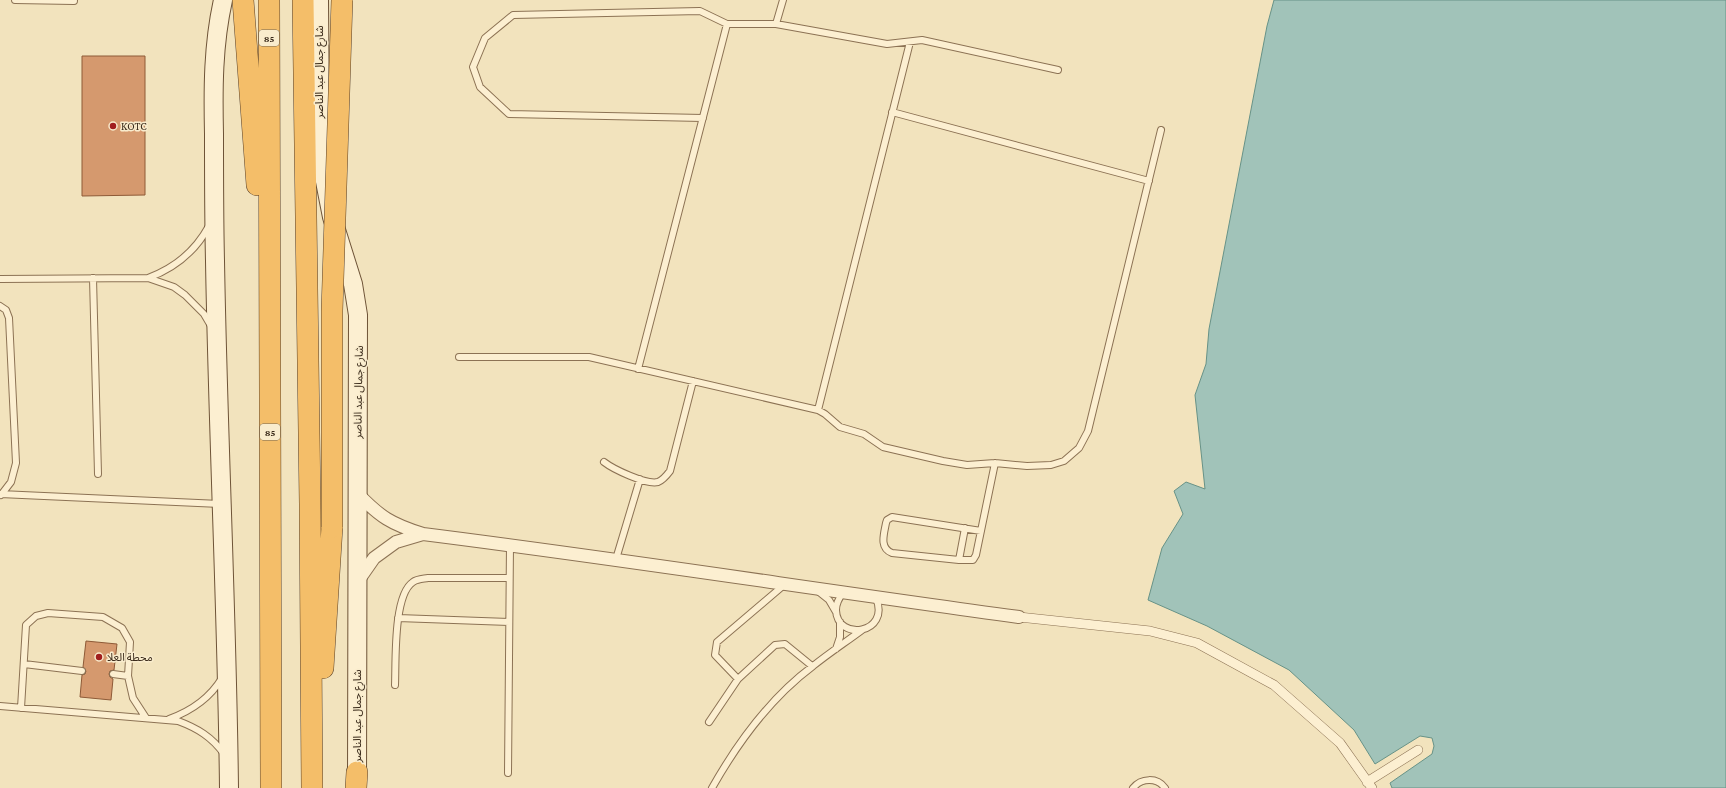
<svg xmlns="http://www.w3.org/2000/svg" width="1726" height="788" viewBox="0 0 1726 788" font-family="'Crimson Pro','Noto Sans Arabic',serif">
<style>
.water{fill:#a1c3b9;stroke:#679287}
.building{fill:#d5996e;stroke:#8e5a37}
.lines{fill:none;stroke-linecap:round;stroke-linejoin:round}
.service-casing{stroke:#8c7254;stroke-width:8}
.pedestrian-casing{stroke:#8c7254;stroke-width:10}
.minor-casing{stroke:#8c7254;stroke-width:14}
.secondary-casing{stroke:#6e5337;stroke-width:20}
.trunk-casing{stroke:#594029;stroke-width:22}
.service{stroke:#fcefd1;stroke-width:6}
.pedestrian{stroke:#fcefd1;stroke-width:9}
.minor{stroke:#fcefd1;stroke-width:12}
.secondary{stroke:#fcefd1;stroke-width:18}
.trunk{stroke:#f4be69;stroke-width:21}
.trunk-bridge-casing{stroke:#594029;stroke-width:22;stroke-linecap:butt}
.trunk-bridge{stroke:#f4be69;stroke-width:21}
.poi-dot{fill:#a11e1e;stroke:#f9eccd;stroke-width:1.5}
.labels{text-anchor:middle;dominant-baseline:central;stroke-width:3;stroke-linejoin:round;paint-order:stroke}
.shield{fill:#f9eccd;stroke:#736450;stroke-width:1}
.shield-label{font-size:10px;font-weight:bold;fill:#3a2a1a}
.street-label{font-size:11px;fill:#3a2a1a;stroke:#f9eccd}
.poi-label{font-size:11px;fill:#3a2a1a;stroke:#f9eccd;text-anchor:start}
</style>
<rect width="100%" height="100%" fill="#f2e3bd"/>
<path class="water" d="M 1274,0 L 1726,0 L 1726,788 L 1392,788 L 1390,783 L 1432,754 L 1434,746 L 1432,738 L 1420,736 L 1375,764 L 1354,730 L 1289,670 L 1207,626 L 1148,600 L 1162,548 L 1183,514 L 1174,491 L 1186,482 L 1205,489 L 1195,395 L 1206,364 L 1209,329 L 1267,26 Z"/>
<path class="building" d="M 82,56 L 145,56 L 145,195 L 82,196 Z
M 86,641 L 117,644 L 114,670 L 110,671 L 109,674 L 110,677 L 113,679 L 111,700 L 80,697 L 82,675 L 85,674 L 86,671 L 83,667 Z"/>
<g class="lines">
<g class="service-casing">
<path id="service" d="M 15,0 L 74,1
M 776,24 L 783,0
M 892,112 L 1149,181
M 703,118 L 509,114 L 480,87 L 473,67 L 485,38 L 513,15 L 700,11 L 727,24 L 776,24 L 887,44 L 922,40 L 1058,70
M 93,278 L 98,474
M 148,278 C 175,268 195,252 209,226
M 0,279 L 148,278 L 174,287 L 185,295 L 204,314 L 211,326
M 0,306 L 6,310 L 9,318 L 16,463 L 11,482 L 1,495
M 459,357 L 589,357 L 818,410 L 825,414 L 840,427 L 864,434 L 883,447 L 943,461 L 967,465 L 995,463 L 1027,466 L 1051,465 L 1064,461 L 1079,448 L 1088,431 L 1161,130
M 638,369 L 727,24
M 818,410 L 910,42
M 604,462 C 613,469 646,485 658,482 C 663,480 667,475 670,471 L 693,381
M 0,494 L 220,504
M 981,531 L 892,517 L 887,520 L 886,523 C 884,534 879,548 892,553 L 959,560 L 973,560 L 976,555 L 995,463
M 616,559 L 640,479
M 959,560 L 965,528
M 819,592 L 829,600 L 836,612
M 843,593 C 839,598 836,603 836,610 C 837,642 891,634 876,598
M 398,618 L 509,622
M 836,649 L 840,637 L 840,622
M 24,664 L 82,671
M 113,674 L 128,676
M 738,679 L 715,655 L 717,642 L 784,585
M 395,685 C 396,663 393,595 413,582 C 417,579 422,579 428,578 L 509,578
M 0,706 L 178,721 C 197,728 212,737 224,754
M 21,708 L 26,625 L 36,616 L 48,613 L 103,617 L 122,628 L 130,642 L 128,676 L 133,698 L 146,718
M 169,719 C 191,711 210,698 222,678
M 709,722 L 738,679 L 775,645 L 785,644 L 812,666
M 508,773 L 510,545
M 712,788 C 738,742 770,698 813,666 C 829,653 846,642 862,630
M 1133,788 C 1141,778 1157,777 1165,788"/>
</g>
<g class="pedestrian-casing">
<path id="pedestrian" d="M 1019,617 L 1150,631 L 1197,643 L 1274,685 L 1340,743 L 1372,788
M 1367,782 L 1418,750"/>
</g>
<g class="minor-casing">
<path id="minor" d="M 357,493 C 380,517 391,524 423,534 C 622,559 820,590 1019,617
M 358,581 L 374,558 L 396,542 L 423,534"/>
</g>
<g class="secondary-casing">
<path id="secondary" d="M 223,0 C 213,45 213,89 214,134 C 214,176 214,219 215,261 C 218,437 227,612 229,788
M 319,0 L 320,129 L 323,171 L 332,217 L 353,284 L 358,315 L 357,786"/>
</g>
<g class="trunk-casing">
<path id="trunk" d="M 243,0 L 257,185
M 269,0 L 271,788
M 303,0 L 310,504 L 312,788
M 323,668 L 332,527
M 356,788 L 357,772"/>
</g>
<use href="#service" class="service"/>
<use href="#pedestrian" class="pedestrian"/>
<use href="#minor" class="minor"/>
<use href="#secondary" class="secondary"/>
<use href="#trunk" class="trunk"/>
<g class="trunk-bridge-casing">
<path id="trunk-bridge" d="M 332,527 L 332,311 L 342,0"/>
</g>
<use href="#trunk-bridge" class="trunk-bridge"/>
</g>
<g class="poi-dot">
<circle cx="113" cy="126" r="4"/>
<circle cx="99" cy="657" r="4"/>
</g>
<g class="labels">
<g class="shield">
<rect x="259" y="30" width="20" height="16" rx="3"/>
<rect x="260" y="424" width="20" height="16" rx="3"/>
</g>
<g class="shield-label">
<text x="269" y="38">85</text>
<text x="270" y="432">85</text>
</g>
<g class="street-label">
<text transform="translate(319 72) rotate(-90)">شارع جمال عبد الناصر</text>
<text transform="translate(358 392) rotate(-89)">شارع جمال عبد الناصر</text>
<text transform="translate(357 716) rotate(-90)">شارع جمال عبد الناصر</text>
</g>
<g class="poi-label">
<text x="121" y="126">KOTC</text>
<text x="107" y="657">محطة العلا</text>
</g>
</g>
</svg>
